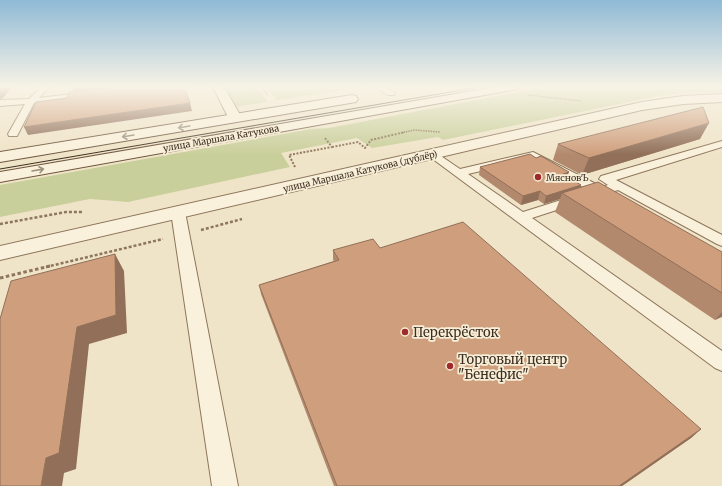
<svg xmlns="http://www.w3.org/2000/svg" width="722" height="486" viewBox="0 0 722 486" font-family="Merriweather,serif">
<style>
.green{fill:#c9cf9b}
.lines{fill:none;stroke-linecap:round;stroke-linejoin:round}
.lane-casing{stroke:#8d765c;stroke-width:2}
.street-casing{stroke:#8d765c;stroke-width:2}
.secondary-casing{stroke:#6f573f;stroke-width:2}
.path-far3{stroke:#8d765c;stroke-width:1.5;stroke-dasharray:1.5 1;stroke-linecap:butt}
.path-far2{stroke:#8d765c;stroke-width:2;stroke-dasharray:2 1.5;stroke-linecap:butt}
.path-far1{stroke:#8d765c;stroke-width:2.5;stroke-dasharray:3 2;stroke-linecap:butt}
.path{stroke:#8d765c;stroke-width:3;stroke-dasharray:3.5 2.5;stroke-linecap:butt}
.lane{fill:#faf1dc;fill-rule:evenodd}
.street{fill:#faf1dc;fill-rule:evenodd}
.secondary{fill:#faf1dc;fill-rule:evenodd}
.tram{stroke:#3d2e20;stroke-width:1}
.wall{fill:#b2896c}
.shaded-wall{fill:#916f58}
.building{fill:#cf9f7d;stroke:#916f58}
.oneway{stroke:#9c907e}
.poi-dot{fill:#9e2a2b;stroke:#f7eed8;stroke-width:1.5}
.labels{text-anchor:middle;dominant-baseline:central;stroke-width:3.5;stroke-linejoin:round;paint-order:stroke}
.far-street-label{font-size:9px;fill:#3d2e20;stroke:#f7eed8}
.far-poi-label{font-size:9px;fill:#3d2e20;stroke:#f7eed8;text-anchor:start}
.near-poi-label{font-size:13px;fill:#3d2e20;stroke:#f7eed8;text-anchor:start}
</style>
<rect width="100%" height="100%" fill="#f0e4c8"/>
<path class="green" d="M 223,87 L 257,87 L 268,102 L 234,107 Z
M 266,87 L 367,87 L 277,100 Z
M 544,87 L 722,87 L 722,92 L 668,94 L 443,140 L 438,137 L 372,148 L 357,138 L 281,153 L 290,167 L 128,202 L 90,199 L 0,217 L 0,185 L 311,129 L 329,128 Z"/>
<g class="lines">
<g class="lane-casing">
<path id="lane" d="M 41,87 L 49,87 L 39,98 L 88,92 L 92,94 L 88,96 L 34,103 L 17,136 L 9,136 L 8,134 L 25,104 L 0,106 L 0,100 L 29,99 Z
M 376,87 L 385,87 L 395,93 L 394,95 L 388,95 Z
M 722,141 L 722,147 L 616,180 L 722,235 L 722,246 L 717,244 L 618,190 L 532,218 L 722,351 L 722,371 L 715,368 L 426,154 L 427,152 L 435,152 L 460,169 L 533,152 L 602,187 L 608,185 L 599,179 L 601,176 ZM 532,159 L 590,191 L 523,212 L 468,174 Z
M 178,208 L 183,209 L 185,212 L 238,486 L 212,486 L 171,212 L 173,209 Z"/>
</g>
<g class="street-casing">
<path id="street" d="M 213,87 L 224,87 L 242,118 L 240,121 L 230,121 Z
M 722,94 L 722,102 L 683,104 L 642,110 L 0,260 L 0,246 L 642,102 L 683,96 Z"/>
</g>
<g class="secondary-casing">
<path id="secondary" d="M 496,87 L 519,87 L 517,89 L 513,90 L 0,182 L 0,172 Z
M 352,95 L 356,96 L 358,99 L 356,102 L 0,162 L 0,152 Z"/>
</g>
<path class="path-far3" d="M 261,87 L 268,95
M 528,95 L 581,101
M 401,133 L 414,130 L 440,132"/>
<path class="path-far2" d="M 332,147 L 358,142 L 365,148 L 371,140 L 405,132
M 295,167 L 289,155 L 332,147 L 325,138"/>
<path class="path-far1" d="M 0,224 L 66,212 L 82,212
M 201,230 L 242,219
M 46,267 L 163,239"/>
<path class="path" d="M 0,278 L 50,266"/>
<use href="#lane" class="lane"/>
<use href="#street" class="street"/>
<use href="#secondary" class="secondary"/>
<path class="tram" d="M 0,169 L 480,87"/>
</g>
<path class="wall" d="M 700,139 L 582,175 L 553,160 L 558,144 Z
M 480,167 L 568,176 L 580,188 L 722,252 L 722,318 L 721,317 L 715,320 L 555,212 L 560,199 L 544,204 L 538,200 L 521,205 L 479,175 Z
M 380,248 L 701,429 L 691,438 L 622,486 L 334,486 L 261,294 L 259,285 L 334,261 L 333,260 L 333,250 Z"/>
<path class="shaded-wall" d="M 0,87 L 12,87 L 3,98 L 0,99 Z
M 72,87 L 122,87 L 74,92 Z
M 190,103 L 192,111 L 28,135 L 24,127 Z
M 709,123 L 700,139 L 582,175 L 589,158 Z
M 569,172 L 566,180 L 563,174 Z
M 581,185 L 577,193 L 562,193 L 560,199 L 544,204 L 546,196 Z
M 540,191 L 538,200 L 521,205 L 523,196 Z
M 115,254 L 124,271 L 127,333 L 89,344 L 76,469 L 64,473 L 62,486 L 41,486 L 46,458 L 77,327 Z
M 722,312 L 722,316 L 721,317 L 715,320 Z
M 701,429 L 691,438 L 622,486 L 619,486 Z"/>
<path class="building" d="M 117,87 L 184,87 L 190,103 L 24,127 L 36,102 L 67,98 L 69,92 Z
M 703,107 L 709,123 L 589,158 L 558,144 Z
M 530,154 L 536,158 L 541,156 L 569,172 L 563,174 L 581,185 L 546,196 L 540,191 L 523,196 L 480,167 Z
M 598,182 L 722,252 L 722,293 L 562,193 Z
M 463,222 L 701,429 L 619,486 L 337,486 L 259,285 L 339,260 L 333,250 L 373,239 L 380,248 Z
M 115,254 L 116,315 L 77,327 L 59,453 L 46,458 L 41,486 L 0,486 L 0,319 L 11,281 Z"/>
<defs><path id="oneway-shaft" d="M-6 0H5M1.5-3L5.5 0L1.5 3" fill="none" stroke-width="1.6" stroke-linecap="round" stroke-linejoin="round"/></defs>
<g class="oneway">
<use href="#oneway-shaft" transform="translate(184 127) rotate(171)"/>
<use href="#oneway-shaft" transform="translate(128 136) rotate(171)"/>
<use href="#oneway-shaft" transform="translate(38 170) rotate(-10)"/>
</g>
<linearGradient id="sky" x2="0" y2="1"><stop stop-color="#8fbad6"/><stop offset="0.56" stop-color="#f8f3e6"/><stop offset="1" stop-color="#f8f3e6" stop-opacity="0"/></linearGradient>
<rect width="722" height="155" fill="url(#sky)"/>
<g class="poi-dot">
<circle cx="538" cy="177" r="4"/>
<circle cx="405" cy="332" r="4"/>
<circle cx="450" cy="366" r="4"/>
</g>
<g class="labels">
<g class="far-street-label">
<text transform="translate(221 138) rotate(-10)">улица Маршала Катукова</text>
<text transform="translate(360 171) rotate(-13)">улица Маршала Катукова (дублёр)</text>
</g>
<g class="far-poi-label">
<text x="546" y="177">МясновЪ</text>
</g>
<g class="near-poi-label">
<text x="413" y="332">Перекрёсток</text>
<text x="458" y="359">Торговый центр<tspan x="458" dy="15">"Бенефис"</tspan></text>
</g>
</g>
</svg>
